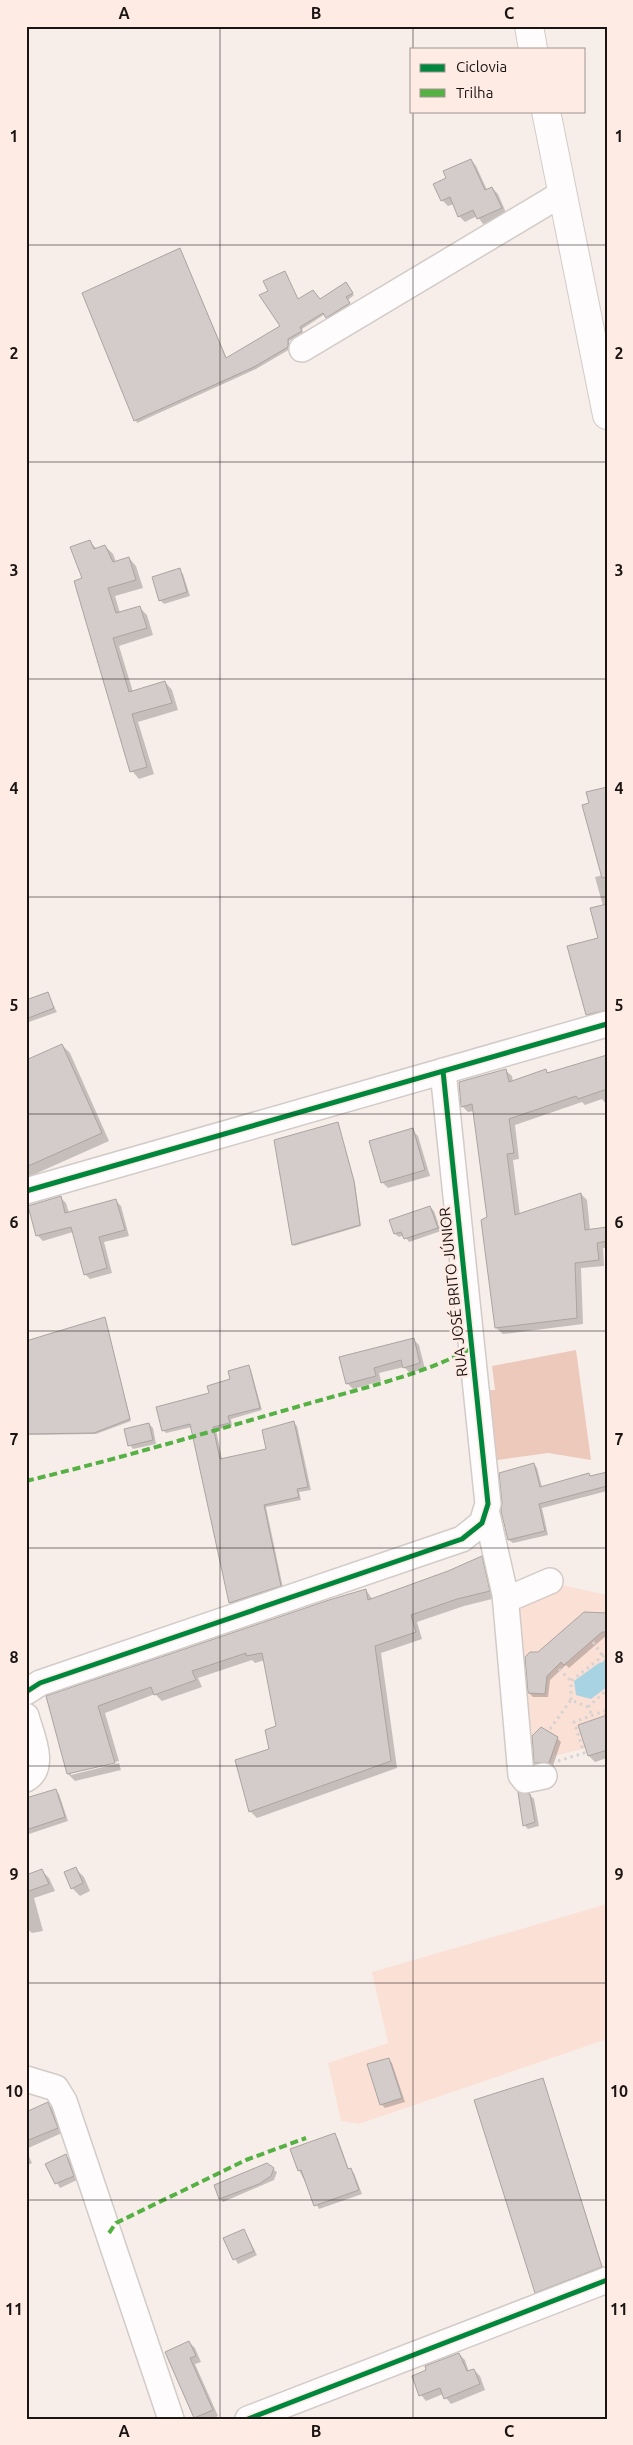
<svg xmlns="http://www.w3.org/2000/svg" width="633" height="2445" viewBox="0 0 633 2445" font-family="Ubuntu,sans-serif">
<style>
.green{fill:#fbe0d5}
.forest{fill:#edc9bb}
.water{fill:#a7d3e3}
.shadow{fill:#0003}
.building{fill:#d4ccca;stroke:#aba4a1}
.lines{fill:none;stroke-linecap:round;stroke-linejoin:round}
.minor-casing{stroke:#d2cbc8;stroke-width:28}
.major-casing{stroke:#d2cbc8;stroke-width:30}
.path{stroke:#d5d2d0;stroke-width:3;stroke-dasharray:2.5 4;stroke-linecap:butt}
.minor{stroke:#fefcfc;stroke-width:25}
.major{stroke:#fefcfc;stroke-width:28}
.quiet{stroke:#55b144;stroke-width:4;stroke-dasharray:8 4;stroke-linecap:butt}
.cycleway-casing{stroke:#fdebe4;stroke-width:8}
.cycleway{stroke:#00873e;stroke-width:5}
.grid{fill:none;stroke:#1a1412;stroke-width:1;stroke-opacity:0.55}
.labels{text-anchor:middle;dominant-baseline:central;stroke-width:5;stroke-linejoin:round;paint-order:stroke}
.street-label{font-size:15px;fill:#1a1412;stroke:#fdebe4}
.neatline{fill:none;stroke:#1a1412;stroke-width:2}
.grid-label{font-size:16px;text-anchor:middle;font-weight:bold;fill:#1a1412}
</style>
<rect width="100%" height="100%" fill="#f7eeea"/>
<path class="green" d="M 557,1584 L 607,1595 L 607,1743 L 554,1756 L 549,1771 L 526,1776 L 522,1742 L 531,1729 L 512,1607 Z
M 607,1904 L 607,2039 L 359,2124 L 341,2121 L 328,2063 L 388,2043 L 372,1972 Z"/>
<path class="forest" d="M 576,1350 L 591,1460 L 548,1453 L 490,1461 L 482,1390 L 495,1390 L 492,1366 Z"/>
<path class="water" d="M 606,1657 L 607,1687 L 591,1699 L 576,1695 L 574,1681 L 599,1663 L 603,1662 Z"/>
<path class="shadow" d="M 471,160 L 476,166 L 487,190 L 492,188 L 498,194 L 507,215 L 484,225 L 477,216 L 465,222 L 459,216 L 454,204 L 448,206 L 442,200 L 448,179 Z
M 180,249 L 227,359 L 281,326 L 298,300 L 320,301 L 348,286 L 354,295 L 348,300 L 351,305 L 329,319 L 325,314 L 302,329 L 303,333 L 289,341 L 290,349 L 256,369 L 137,423 L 83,294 Z
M 89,541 L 97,549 L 105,546 L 113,554 L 116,562 L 129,558 L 136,566 L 143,588 L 115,596 L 120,613 L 140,608 L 147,615 L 153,635 L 119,646 L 133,692 L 165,682 L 172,690 L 178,710 L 138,722 L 154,774 L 139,779 L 132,771 L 84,579 Z
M 179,570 L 183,574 L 190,596 L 164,604 L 160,600 Z
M 607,788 L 607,1019 L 595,1022 L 587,1014 L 603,906 L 595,877 L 603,875 L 591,804 Z
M 47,994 L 57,1012 L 26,1023 L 26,1001 Z
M 62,1045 L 70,1053 L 109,1141 L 26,1178 L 26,1061 Z
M 607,1057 L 607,1105 L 602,1099 L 585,1105 L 582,1102 L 515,1125 L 519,1159 L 513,1160 L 520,1215 L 581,1194 L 587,1200 L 590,1230 L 607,1229 L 607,1248 L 603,1248 L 604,1266 L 581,1268 L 583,1324 L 503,1334 L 496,1328 L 482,1220 L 488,1218 L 474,1111 L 468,1112 L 462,1106 L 505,1070 L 512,1076 L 513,1082 L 546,1071 L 549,1073 Z
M 338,1124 L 355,1184 L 361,1226 L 294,1246 L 293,1244 Z
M 412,1130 L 418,1136 L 430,1176 L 388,1188 L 382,1182 Z
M 61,1198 L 66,1203 L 69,1213 L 116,1201 L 121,1206 L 129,1236 L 104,1242 L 112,1273 L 90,1279 L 85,1274 L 73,1232 L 43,1241 L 37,1235 Z
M 430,1207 L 434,1211 L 441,1231 L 409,1242 L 404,1235 L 399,1237 L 395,1234 Z
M 104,1318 L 131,1421 L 96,1434 L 26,1435 L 26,1342 Z
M 413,1339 L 419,1345 L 425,1369 L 410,1373 L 404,1367 L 379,1373 L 381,1381 L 353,1389 L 347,1383 Z
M 249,1367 L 251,1370 L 262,1410 L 231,1419 L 232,1426 L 216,1430 L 222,1459 L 268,1450 L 294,1423 L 297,1426 L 311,1490 L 299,1492 L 301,1500 L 266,1507 L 283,1588 L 233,1606 L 230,1603 L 192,1427 L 166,1433 L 163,1430 Z
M 149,1424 L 153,1428 L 156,1444 L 133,1449 L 130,1445 Z
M 534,1464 L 537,1468 L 542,1487 L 589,1475 L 591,1477 L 607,1473 L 607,1491 L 542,1508 L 548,1535 L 513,1543 L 509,1540 Z
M 481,1558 L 488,1565 L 496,1598 L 464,1606 L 417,1622 L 422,1639 L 381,1653 L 397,1768 L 257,1818 L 250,1811 L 277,1727 L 265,1660 L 255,1663 L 252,1660 L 198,1678 L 202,1687 L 162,1701 L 155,1694 L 105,1713 L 119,1761 L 71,1772 L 71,1775 L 119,1763 L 121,1770 L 75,1781 L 68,1774 L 48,1697 L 366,1590 L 373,1600 L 448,1572 Z
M 607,1614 L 607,1635 L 569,1668 L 566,1665 L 550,1680 L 548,1697 L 533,1697 L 529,1693 L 539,1654 Z
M 607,1713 L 607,1758 L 595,1762 L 589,1756 L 579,1725 L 606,1717 L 604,1714 Z
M 557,1738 L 561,1742 L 553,1766 L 539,1767 L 536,1763 Z
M 55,1790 L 59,1794 L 68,1821 L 29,1834 L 26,1831 L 26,1800 Z
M 530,1795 L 534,1799 L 539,1826 L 528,1829 L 524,1825 Z
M 76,1869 L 84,1877 L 90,1891 L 80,1896 L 72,1888 Z
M 42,1871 L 49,1878 L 55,1891 L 34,1898 L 43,1931 L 32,1933 L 26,1928 L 26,1876 Z
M 388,2059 L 392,2063 L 405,2102 L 385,2108 L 381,2104 Z
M 543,2080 L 603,2268 L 537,2293 L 536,2292 Z
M 48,2104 L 53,2109 L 62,2133 L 26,2149 L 26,2113 Z
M 334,2135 L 338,2139 L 349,2170 L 354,2173 L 362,2194 L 319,2209 L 299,2170 Z
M 26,2150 L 32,2163 L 26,2166 Z
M 65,2155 L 69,2159 L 77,2180 L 60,2188 L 47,2164 Z
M 267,2165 L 277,2172 L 274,2180 L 223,2202 L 220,2198 Z
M 244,2230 L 257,2255 L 238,2264 L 224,2239 Z
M 189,2342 L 195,2348 L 201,2362 L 195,2364 L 218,2416 L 212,2419 L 195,2417 L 167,2352 Z
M 459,2354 L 465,2360 L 469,2372 L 474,2370 L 480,2376 L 485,2390 L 451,2404 L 443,2394 L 426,2401 L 421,2395 Z"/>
<path class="building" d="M 471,159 L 485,190 L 492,187 L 502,208 L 477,219 L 473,210 L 458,217 L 450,197 L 441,201 L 433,184 L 446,178 L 443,171 Z
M 180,248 L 226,358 L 280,326 L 259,295 L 268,291 L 263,281 L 285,271 L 298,299 L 313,290 L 320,299 L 346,282 L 353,293 L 346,297 L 350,303 L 326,318 L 323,313 L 300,327 L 302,331 L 288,339 L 288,347 L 254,367 L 134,421 L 82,293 Z
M 90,540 L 94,549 L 105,545 L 113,562 L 129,557 L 136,580 L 108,588 L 116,613 L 140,606 L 147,628 L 113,638 L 129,692 L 165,681 L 172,703 L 132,714 L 147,767 L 130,772 L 74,581 L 82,578 L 70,547 Z
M 180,568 L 187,592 L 159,601 L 152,577 Z
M 607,787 L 607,877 L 602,878 L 582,805 L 589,803 L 586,792 Z
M 607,904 L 607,1010 L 586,1015 L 567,946 L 598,938 L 590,908 Z
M 48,992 L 54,1008 L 26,1019 L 26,1000 Z
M 62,1044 L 102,1133 L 26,1167 L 26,1060 Z
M 607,1055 L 607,1089 L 578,1099 L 576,1096 L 509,1119 L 514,1153 L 507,1154 L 515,1215 L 581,1193 L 585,1230 L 607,1227 L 607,1241 L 597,1243 L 599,1260 L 575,1263 L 577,1318 L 495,1328 L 481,1220 L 487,1217 L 472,1104 L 461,1107 L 459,1082 L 506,1069 L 509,1082 L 546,1069 L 547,1073 Z
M 338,1122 L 354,1181 L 360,1225 L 292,1245 L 274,1140 Z
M 413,1128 L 425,1170 L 381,1183 L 369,1141 Z
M 61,1196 L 65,1213 L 116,1199 L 125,1230 L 99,1237 L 107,1268 L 84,1275 L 71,1227 L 36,1236 L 28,1206 Z
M 430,1206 L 438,1228 L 404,1239 L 401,1232 L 394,1234 L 389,1220 Z
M 105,1317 L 130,1419 L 94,1433 L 26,1434 L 26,1341 Z
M 414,1338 L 420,1363 L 403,1368 L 401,1360 L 374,1368 L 376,1376 L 346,1384 L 339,1357 Z
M 249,1365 L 260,1408 L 228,1416 L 230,1423 L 213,1427 L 220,1459 L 266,1449 L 262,1430 L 294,1421 L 308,1487 L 297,1489 L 299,1497 L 264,1505 L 281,1586 L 229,1603 L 190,1424 L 162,1431 L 156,1407 L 209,1393 L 207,1386 L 230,1379 L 228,1371 Z
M 149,1423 L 153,1440 L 128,1446 L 124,1429 Z
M 534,1463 L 540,1487 L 589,1473 L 590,1476 L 607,1472 L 607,1486 L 539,1504 L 545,1531 L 508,1540 L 501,1511 L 502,1503 L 499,1473 Z
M 482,1556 L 490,1591 L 457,1599 L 411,1615 L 416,1632 L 375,1646 L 391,1761 L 249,1812 L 235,1760 L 269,1749 L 265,1730 L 276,1726 L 262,1653 L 246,1656 L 246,1653 L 192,1671 L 196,1680 L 154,1695 L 151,1687 L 98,1706 L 115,1763 L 67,1774 L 46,1696 L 329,1600 L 366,1589 L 368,1600 L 448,1571 Z
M 584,1612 L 607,1613 L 607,1632 L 602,1632 L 564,1665 L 561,1662 L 547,1676 L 545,1694 L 528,1693 L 525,1657 L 530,1652 L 538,1652 Z
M 607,1715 L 607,1750 L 588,1756 L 578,1725 Z
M 541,1727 L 558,1737 L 549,1763 L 534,1763 L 532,1736 Z
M 56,1789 L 65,1817 L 26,1830 L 26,1798 Z
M 518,1792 L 530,1794 L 535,1822 L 523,1826 Z
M 76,1867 L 83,1883 L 71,1889 L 64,1872 Z
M 42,1869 L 49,1884 L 26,1892 L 26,1875 Z
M 389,2058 L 402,2098 L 380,2105 L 367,2064 Z
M 543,2078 L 602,2267 L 535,2293 L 474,2100 Z
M 48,2102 L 58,2128 L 26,2141 L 26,2112 Z
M 335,2133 L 348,2169 L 351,2168 L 359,2190 L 314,2206 L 301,2170 L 298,2171 L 290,2149 Z
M 66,2154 L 74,2176 L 55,2184 L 45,2164 Z
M 267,2163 L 274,2168 L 271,2176 L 259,2184 L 219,2199 L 214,2185 Z
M 244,2229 L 254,2251 L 233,2260 L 223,2238 Z
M 189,2341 L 196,2356 L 190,2358 L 213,2410 L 194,2418 L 165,2352 Z
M 459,2353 L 467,2371 L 474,2369 L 480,2384 L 444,2399 L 440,2388 L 419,2396 L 412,2376 L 426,2370 L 425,2366 Z"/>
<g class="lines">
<g class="minor-casing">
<path id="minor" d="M 302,349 L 563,193
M 26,1191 L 607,1024
M 486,1510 L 505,1594 L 521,1775 L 525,1780 L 544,1776
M 505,1594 L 515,1596 L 550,1581
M 26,1692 L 40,1683 L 462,1539 L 482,1523 L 488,1504 L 443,1071
M 26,1716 C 31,1735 47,1767 26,1779
M 26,2079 L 56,2088 L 64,2101 L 171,2419
M 248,2419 L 607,2280"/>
</g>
<g class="major-casing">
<path id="major" d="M 529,26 L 533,49
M 546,111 L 607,415"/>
</g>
<path class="path" d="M 593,1642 L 603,1656
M 559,1669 L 571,1681
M 571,1700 L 571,1681 L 603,1656 L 607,1655
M 588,1707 L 607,1690
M 550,1729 L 571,1700 L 588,1707 L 592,1715
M 558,1761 L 584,1753 L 574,1722 L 607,1710"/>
<use href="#minor" class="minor"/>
<use href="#major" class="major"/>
<path class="quiet" d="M 26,1481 C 118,1459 209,1432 300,1406 C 354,1390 424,1375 472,1348
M 109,2233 L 116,2223 L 246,2160 L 306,2138"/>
<g class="cycleway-casing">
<path id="cycleway" d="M 26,1191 L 607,1024
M 26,1692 L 40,1683 L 462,1539 L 482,1523 L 488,1504 L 443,1071
M 248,2419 L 607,2280"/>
</g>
<use href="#cycleway" class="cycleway"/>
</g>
<path class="grid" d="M 220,26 L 220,2419M 413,26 L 413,49M 413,111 L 413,2419M 26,245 L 607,245M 26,462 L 607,462M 26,679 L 607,679M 26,897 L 607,897M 26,1114 L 607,1114M 26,1331 L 607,1331M 26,1548 L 607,1548M 26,1766 L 607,1766M 26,1983 L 607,1983M 26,2200 L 607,2200"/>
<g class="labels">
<g class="street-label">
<text transform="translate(453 1292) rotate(-96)">RUA JOSÉ BRITO JÚNIOR</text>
</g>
</g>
<rect width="633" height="2445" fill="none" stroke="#fdebe4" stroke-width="55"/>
<rect x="410" y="48" width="175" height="65" fill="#fdebe4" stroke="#a29590"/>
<rect x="420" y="64" width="25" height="8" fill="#00873e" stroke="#a29590"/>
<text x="456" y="72" font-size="15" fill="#1a1412">Ciclovia</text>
<rect x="420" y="89" width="25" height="8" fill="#55b144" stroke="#a29590"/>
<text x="456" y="98" font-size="15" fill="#1a1412">Trilha</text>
<rect x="28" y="28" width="578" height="2390" class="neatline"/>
<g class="grid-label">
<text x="124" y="19">A</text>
<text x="316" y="19">B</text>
<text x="509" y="19">C</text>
<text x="14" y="142">1</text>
<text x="619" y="142">1</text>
<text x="14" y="359">2</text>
<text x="619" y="359">2</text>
<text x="14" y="576">3</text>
<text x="619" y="576">3</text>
<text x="14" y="794">4</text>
<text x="619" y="794">4</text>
<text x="14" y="1011">5</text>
<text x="619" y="1011">5</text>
<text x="14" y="1228">6</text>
<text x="619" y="1228">6</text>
<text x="14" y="1445">7</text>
<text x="619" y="1445">7</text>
<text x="14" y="1663">8</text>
<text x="619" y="1663">8</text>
<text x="14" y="1880">9</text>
<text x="619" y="1880">9</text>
<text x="14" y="2097">10</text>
<text x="619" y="2097">10</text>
<text x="14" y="2315">11</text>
<text x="619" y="2315">11</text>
<text x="124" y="2437">A</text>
<text x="316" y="2437">B</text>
<text x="509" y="2437">C</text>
</g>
</svg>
